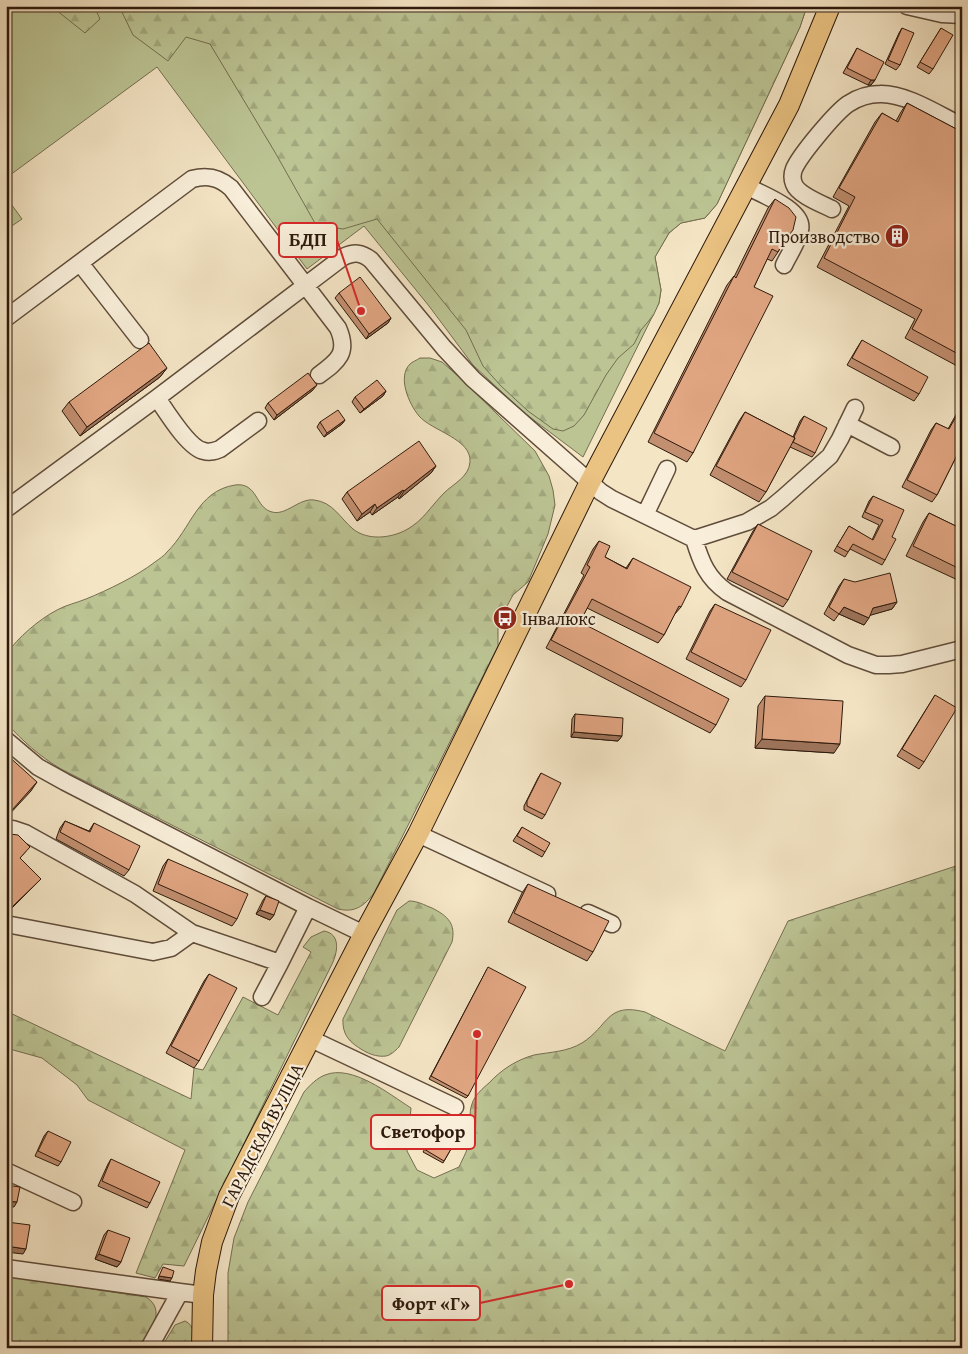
<svg xmlns="http://www.w3.org/2000/svg" width="968" height="1354" viewBox="0 0 968 1354" font-family="'Gentium Book Plus',serif">
<style>
.grass{fill:#bcc494;stroke:#746e50}
.forest{fill:url(#forest-firs);stroke:#746e50}
.lines{fill:none;stroke-linecap:round;stroke-linejoin:round}
.minor-casing{stroke:#5f4c3a;stroke-width:19}
.major-casing{stroke:#2d190c;stroke-width:22}
.minor{stroke:#f8eed9;stroke-width:16}
.major{stroke:#eac282;stroke-width:20}
.wall{fill:#c28f70;stroke:#2d190c}
.shaded-wall{fill:#9e745b;stroke:#2d190c}
.building{fill:#e1a682;stroke:#2d190c}
.labels{text-anchor:middle;dominant-baseline:central;stroke-width:4.5;stroke-linejoin:round;paint-order:stroke}
.poi-label{font-size:18px;fill:#2d190c;stroke:#f8eed9;text-anchor:end}
.street-label{font-size:18px;fill:#2d190c;stroke:#f8eed9}
.leader{fill:none;stroke:#d62828;stroke-width:2}
.callout-dot{fill:#d62828;stroke:#f8eed9;stroke-width:2}
.callout{fill:#f8eed9;stroke:#d62828;stroke-width:2}
.callout-label{font-size:19px;text-anchor:middle;font-weight:bold;fill:#2d190c}
</style>
<defs>
<pattern id="forest-firs" width="22" height="20" patternUnits="userSpaceOnUse" patternTransform="scale(1.25)"><rect width="22" height="20" fill="#bcc494"/><path d="M5 1l3.5 6h-7zM16 11l3.5 6h-7z" fill="#a2a87e"/></pattern>
</defs>
<rect width="100%" height="100%" fill="#f4e5c5"/>
<filter id="stains"><feTurbulence type="fractalNoise" baseFrequency=".004" numOctaves="4"/><feColorMatrix values="0 0 0 0 .2 0 0 0 0 .09 0 0 0 0 .02 0 0 0 .5 -.17"/></filter>
<radialGradient id="worn" r=".72"><stop offset=".6" stop-color="#630" stop-opacity="0"/><stop offset="1" stop-color="#630" stop-opacity=".3"/></radialGradient>
<path class="grass" d="M 6,6 L 807,6 L 800,27 L 717,204 L 705,218 L 681,223 L 669,233 L 655,257 L 661,290 L 659,303 L 583,457 L 523,412 L 473,365 L 429,306 L 364,226 L 307,269 L 157,67 L 6,178 Z
M 6,197 L 22,219 L 6,230 Z"/>
<path class="forest" d="M 51,6 L 94,6 L 100,19 L 85,33 Z
M 119,6 L 807,6 L 800,27 L 717,204 L 705,218 L 681,223 L 669,233 L 655,257 L 661,290 L 659,303 L 653,316 L 641,330 L 634,344 L 618,358 L 606,375 L 584,415 L 574,426 L 563,431 L 553,429 L 528,411 L 501,386 L 483,366 L 466,330 L 377,219 L 343,229 L 316,225 L 276,154 L 210,44 L 186,37 L 168,61 L 133,35 Z
M 420,358 L 430,358 L 442,362 L 458,376 L 535,451 L 549,476 L 553,490 L 555,505 L 548,534 L 528,582 L 513,595 L 498,623 L 498,646 L 374,893 C 364,906 355,913 338,909 L 61,769 C 39,756 23,741 6,723 L 6,654 C 19,637 38,620 57,610 C 66,605 76,603 86,599 C 108,590 137,576 155,562 C 159,559 164,556 167,552 C 191,529 197,491 235,485 C 258,482 255,508 272,512 C 286,516 299,498 314,500 C 333,502 340,518 353,529 C 368,541 391,538 406,530 C 423,521 431,506 444,493 C 453,484 469,477 470,462 C 472,439 432,431 419,416 C 409,404 397,377 410,364 C 412,362 417,360 420,358 Z
M 962,864 L 962,1348 L 228,1348 L 228,1273 L 234,1238 L 248,1202 L 304,1092 C 310,1085 317,1078 325,1075 C 352,1064 389,1094 411,1108 L 407,1151 L 417,1170 L 434,1178 L 459,1167 C 463,1158 469,1148 470,1138 C 472,1128 468,1113 472,1104 C 474,1096 483,1088 489,1083 C 501,1070 516,1060 534,1055 C 550,1052 567,1052 582,1043 C 609,1026 606,1002 645,1012 L 725,1051 L 788,921 Z
M 409,901 C 418,901 424,905 432,908 C 448,916 456,924 452,942 L 399,1047 C 395,1051 391,1055 386,1056 C 379,1057 372,1055 366,1052 C 352,1044 342,1037 343,1019 L 397,910 Z
M 324,931 C 340,934 338,950 333,962 L 184,1266 L 163,1264 L 155,1278 L 136,1273 L 185,1150 L 88,1100 L 77,1085 L 42,1058 L 6,1048 L 6,1011 L 191,1099 L 194,1068 L 203,1070 L 243,997 L 278,1015 L 311,952 L 303,947 L 311,937 Z
M 6,1276 L 146,1297 C 167,1310 150,1332 141,1348 L 6,1348 Z
M 185,1321 C 195,1325 194,1338 196,1348 L 161,1348 L 175,1325 Z"/>
<g class="lines">
<g class="minor-casing">
<path id="minor" d="M 907,6 L 942,14 L 962,15
M 746,186 C 761,194 805,210 800,230 C 798,242 789,254 784,265
M 832,209 C 822,204 798,195 794,184 C 792,179 792,174 794,169 C 800,155 835,113 848,104 C 857,98 869,94 880,94 C 906,93 939,115 962,126
M 80,263 L 140,340
M 6,318 L 192,179 C 207,175 219,177 231,188 L 338,328 C 349,353 338,361 319,375
M 157,398 C 166,411 189,449 204,451 C 210,453 215,451 220,449 L 258,421
M 847,424 L 891,447
M 6,509 L 157,398 L 343,257 C 354,252 361,252 371,260 L 444,348 L 473,379 L 601,492 L 612,499 L 694,539 C 701,562 707,578 727,592 L 848,655 L 876,665 L 889,665 L 902,664 L 962,649
M 645,515 L 667,469
M 694,539 L 747,522 L 771,508 L 783,498 L 830,456 L 840,439 L 855,408
M 6,740 L 38,767 L 65,782 L 308,907 L 364,934
M 6,829 L 13,829 L 25,833 L 135,894 L 192,933 L 280,963 L 308,907
M 418,834 L 547,894
M 588,913 L 612,924
M 6,924 L 153,952 L 171,948 L 192,933
M 262,997 L 280,963
M 311,1039 L 455,1107
M 6,1171 L 73,1202
M 6,1268 L 180,1292
M 149,1348 L 180,1292 L 203,1295"/>
</g>
<g class="major-casing">
<path id="major" d="M 202,1348 L 203,1295 L 206,1271 L 212,1242 L 229,1196 L 364,934 L 418,834 L 589,484 L 789,105 L 830,6"/>
</g>
<use href="#minor" class="minor"/>
<use href="#major" class="major"/>
</g>
<path class="wall" d="M 902,28 L 900,65 L 896,70 L 885,64 L 899,33 Z
M 941,28 L 933,69 L 929,74 L 917,67 Z
M 857,48 L 875,80 L 871,85 L 868,85 L 843,73 Z
M 907,103 L 962,132 L 962,362 L 959,367 L 905,338 L 915,319 L 817,267 L 849,206 L 833,197 L 875,122 L 882,113 L 896,121 L 901,112 Z
M 775,199 L 790,234 L 784,243 L 783,243 L 778,252 L 772,261 L 767,259 L 754,287 L 693,453 L 687,462 L 648,442 L 727,285 L 734,276 L 734,277 L 768,208 Z
M 339,293 L 391,318 L 388,323 L 366,339 L 335,298 Z
M 862,340 L 919,394 L 914,401 L 847,365 L 857,348 Z
M 167,368 L 160,377 L 80,436 L 62,411 L 69,402 Z
M 313,390 L 274,420 L 265,408 L 268,403 Z
M 386,391 L 383,396 L 360,413 L 352,402 L 355,397 Z
M 962,404 L 962,445 L 937,495 L 932,502 L 902,487 L 931,430 L 936,423 L 948,429 Z
M 745,412 L 793,437 L 800,421 L 804,416 L 815,453 L 812,457 L 790,447 L 766,492 L 759,502 L 710,475 L 739,421 Z
M 345,420 L 342,424 L 324,437 L 317,427 L 320,422 Z
M 436,466 L 431,473 L 399,499 L 398,497 L 372,515 L 370,512 L 357,521 L 342,499 L 347,492 Z
M 873,496 L 892,537 L 885,560 L 882,565 L 850,549 L 845,557 L 834,551 L 849,526 L 872,540 L 879,525 L 862,517 L 869,501 Z
M 929,513 L 962,529 L 962,582 L 906,556 L 923,522 Z
M 758,524 L 788,600 L 783,607 L 727,579 L 753,531 Z
M 599,541 L 605,557 L 626,568 L 633,558 L 681,607 L 674,615 L 664,635 L 658,643 L 587,608 L 580,622 L 716,725 L 710,733 L 546,648 L 584,575 L 581,573 L 593,549 Z
M 844,579 L 897,602 L 892,609 L 870,615 L 864,625 L 839,614 L 834,621 L 824,614 L 839,586 Z
M 715,604 L 746,680 L 741,687 L 686,659 L 710,611 Z
M 935,695 L 924,762 L 919,769 L 897,756 Z
M 765,696 L 834,753 L 755,748 L 758,706 Z
M 575,714 L 622,736 L 618,741 L 571,737 L 572,719 Z
M 541,773 L 545,815 L 542,819 L 524,810 L 524,806 L 538,778 Z
M 65,821 L 89,831 L 94,823 L 129,870 L 124,876 L 56,839 L 60,828 Z
M 522,827 L 545,852 L 542,857 L 513,841 Z
M 6,839 L 26,851 L 20,858 L 41,879 L 9,911 L 6,909 Z
M 168,859 L 237,919 L 232,926 L 153,891 L 163,866 Z
M 528,884 L 593,952 L 587,961 L 508,922 L 522,893 Z
M 266,896 L 274,915 L 270,920 L 256,914 L 263,900 Z
M 487,969 L 468,1096 L 466,1098 L 429,1079 Z
M 209,974 L 199,1061 L 194,1068 L 166,1053 L 204,981 Z
M 417,1124 L 455,1142 L 443,1163 L 423,1152 L 427,1145 L 411,1136 Z
M 48,1131 L 61,1162 L 58,1166 L 35,1156 L 44,1136 Z
M 111,1159 L 150,1203 L 147,1208 L 98,1186 L 108,1164 Z
M 108,1230 L 121,1262 L 117,1267 L 95,1259 L 104,1235 Z"/>
<path class="shaded-wall" d="M 871,80 L 875,80 L 871,85 L 868,85 Z
M 391,318 L 388,323 L 366,339 L 369,334 Z
M 167,368 L 160,377 L 80,436 L 87,427 Z
M 317,385 L 313,390 L 274,420 L 277,415 Z
M 386,391 L 383,396 L 360,413 L 364,409 Z
M 345,420 L 342,424 L 324,437 L 327,433 Z
M 436,466 L 431,473 L 399,499 L 404,491 Z
M 403,490 L 398,497 L 372,515 L 377,508 Z
M 375,504 L 370,512 L 357,521 L 362,514 Z
M 897,602 L 892,609 L 868,616 L 873,608 Z
M 844,607 L 869,618 L 864,625 L 839,614 Z
M 574,732 L 622,736 L 618,741 L 571,737 Z
M 762,739 L 840,744 L 834,753 L 755,748 Z
M 37,782 L 31,791 L 6,818 L 6,814 L 9,811 Z
M 41,879 L 9,911 L 12,907 Z
M 260,910 L 274,915 L 270,920 L 256,914 Z
M 6,1201 L 17,1202 L 14,1207 L 6,1206 Z
M 6,1246 L 26,1249 L 23,1254 L 6,1252 Z
M 99,1254 L 121,1262 L 117,1267 L 95,1259 Z
M 159,1276 L 172,1278 L 170,1281 L 158,1279 Z"/>
<path class="building" d="M 902,28 L 914,33 L 900,65 L 888,60 Z
M 941,28 L 953,35 L 933,69 L 920,62 Z
M 857,48 L 884,62 L 875,80 L 871,80 L 847,68 Z
M 907,103 L 962,132 L 962,356 L 912,329 L 922,310 L 824,258 L 855,197 L 839,188 L 882,113 L 898,122 Z
M 775,199 L 789,208 L 796,217 L 793,230 L 790,234 L 788,233 L 778,252 L 772,249 L 754,287 L 773,296 L 693,453 L 654,433 L 734,276 L 736,278 Z
M 360,277 L 391,318 L 369,334 L 339,293 Z
M 862,340 L 928,377 L 919,394 L 852,358 Z
M 149,343 L 167,368 L 87,427 L 69,402 Z
M 308,373 L 317,385 L 277,415 L 268,403 Z
M 377,380 L 386,391 L 364,409 L 355,397 Z
M 962,406 L 962,445 L 937,495 L 907,480 L 936,423 L 949,429 Z
M 338,410 L 345,420 L 327,433 L 320,422 Z
M 745,412 L 795,438 L 766,492 L 716,466 Z
M 804,416 L 827,428 L 815,453 L 793,442 L 795,438 L 794,437 Z
M 419,441 L 436,466 L 404,491 L 403,490 L 377,508 L 375,504 L 362,514 L 347,492 Z
M 873,496 L 904,510 L 892,537 L 896,539 L 885,560 L 853,544 L 848,552 L 837,546 L 849,526 L 873,540 L 883,520 L 865,512 Z
M 929,513 L 962,529 L 962,570 L 913,546 Z
M 758,524 L 812,551 L 788,600 L 732,572 Z
M 599,541 L 610,546 L 605,557 L 627,569 L 633,558 L 691,587 L 681,607 L 679,606 L 664,635 L 592,599 L 580,622 L 729,699 L 716,725 L 551,640 L 590,567 L 587,565 Z
M 890,573 L 897,602 L 873,608 L 869,618 L 844,607 L 839,614 L 829,607 L 844,579 L 855,582 Z
M 715,604 L 771,630 L 746,680 L 691,652 Z
M 935,695 L 957,708 L 924,762 L 902,749 Z
M 765,696 L 843,701 L 840,744 L 762,739 Z
M 575,714 L 623,718 L 622,736 L 574,732 Z
M 6,754 L 37,782 L 12,810 L 9,811 L 6,809 Z
M 541,773 L 561,783 L 545,815 L 527,806 L 527,801 Z
M 65,821 L 90,832 L 94,823 L 140,846 L 129,870 L 60,832 Z
M 522,827 L 550,843 L 545,852 L 517,836 Z
M 10,834 L 18,835 L 30,847 L 20,858 L 41,879 L 12,907 L 6,900 L 6,839 Z
M 168,859 L 248,894 L 237,919 L 158,884 Z
M 528,884 L 609,921 L 593,952 L 514,913 Z
M 266,896 L 279,901 L 274,915 L 260,910 Z
M 488,967 L 526,987 L 468,1096 L 431,1076 Z
M 209,974 L 237,988 L 199,1061 L 171,1046 Z
M 6,1094 L 9,1095 L 6,1101 Z
M 6,1105 L 10,1106 L 6,1115 Z
M 419,1122 L 455,1142 L 444,1161 L 424,1149 L 428,1142 L 413,1134 Z
M 48,1131 L 71,1142 L 61,1162 L 38,1151 Z
M 111,1159 L 160,1182 L 150,1203 L 102,1181 Z
M 6,1185 L 20,1187 L 17,1202 L 6,1201 Z
M 7,1222 L 30,1225 L 26,1249 L 6,1246 L 6,1228 Z
M 108,1230 L 130,1238 L 121,1262 L 99,1254 Z
M 163,1267 L 174,1271 L 172,1278 L 159,1276 Z"/>
<defs>
<g id="building-disc" transform="scale(1.25)"><circle r="9.5" fill="#8f2418" stroke="#f8eed9"/><path d="M-4-6H4V6H1V3H-1V6H-4ZM-2.5-4.3h1.7v1.8h-1.7ZM.8-4.3h1.7v1.8H.8ZM-2.5-1h1.7V.8h-1.7ZM.8-1h1.7V.8H.8Z" fill="#fff"/></g>
<g id="bus-disc" transform="scale(1.25)"><circle r="9.5" fill="#8f2418" stroke="#f8eed9"/><path d="M-5-6H5V4H4V6H2V4H-2V6H-4V4H-5ZM-3.5-4V0h7V-4ZM-3.5 1.2v1.5H-2V1.2ZM2 1.2v1.5H3.5V1.2Z" fill="#fff"/></g>
</defs>
<g fill-rule="evenodd">
<use href="#building-disc" x="897" y="236"/>
<use href="#bus-disc" x="505" y="618"/>
</g>
<g class="labels">
<g class="poi-label">
<text x="880" y="236">Производство</text>
<text x="522" y="618" text-anchor="start">Інвалюкс</text>
</g>
<g class="street-label">
<text transform="translate(262 1135) rotate(-63)">ГАРАДСКАЯ ВУЛІЦА</text>
</g>
</g>
<path class="leader" d="M361 311L337 240M477 1034L475 1132M569 1284L480 1303"/>
<g class="callout-dot">
<circle cx="361" cy="311" r="5"/>
<circle cx="477" cy="1034" r="5"/>
<circle cx="569" cy="1284" r="5"/>
</g>
<g class="callout">
<rect x="279" y="223" width="58" height="34" rx="5"/>
<rect x="371" y="1115" width="104" height="34" rx="5"/>
<rect x="382" y="1286" width="98" height="34" rx="5"/>
</g>
<g class="callout-label">
<text x="308" y="246">БДП</text>
<text x="423" y="1138">Светофор</text>
<text x="431" y="1310">Форт «Г»</text>
</g>
<rect width="968" height="1354" fill="none" stroke="#f4e5c5" stroke-width="25"/>
<rect x="8" y="8" width="953" height="1339" fill="none" stroke="#2d190c" stroke-width="2.5"/>
<rect x="12" y="12" width="943" height="1329" fill="none" stroke="#2d190c"/>
<rect width="100%" height="100%" filter="url(#stains)"/>
<rect width="100%" height="100%" fill="url(#worn)"/>
</svg>
